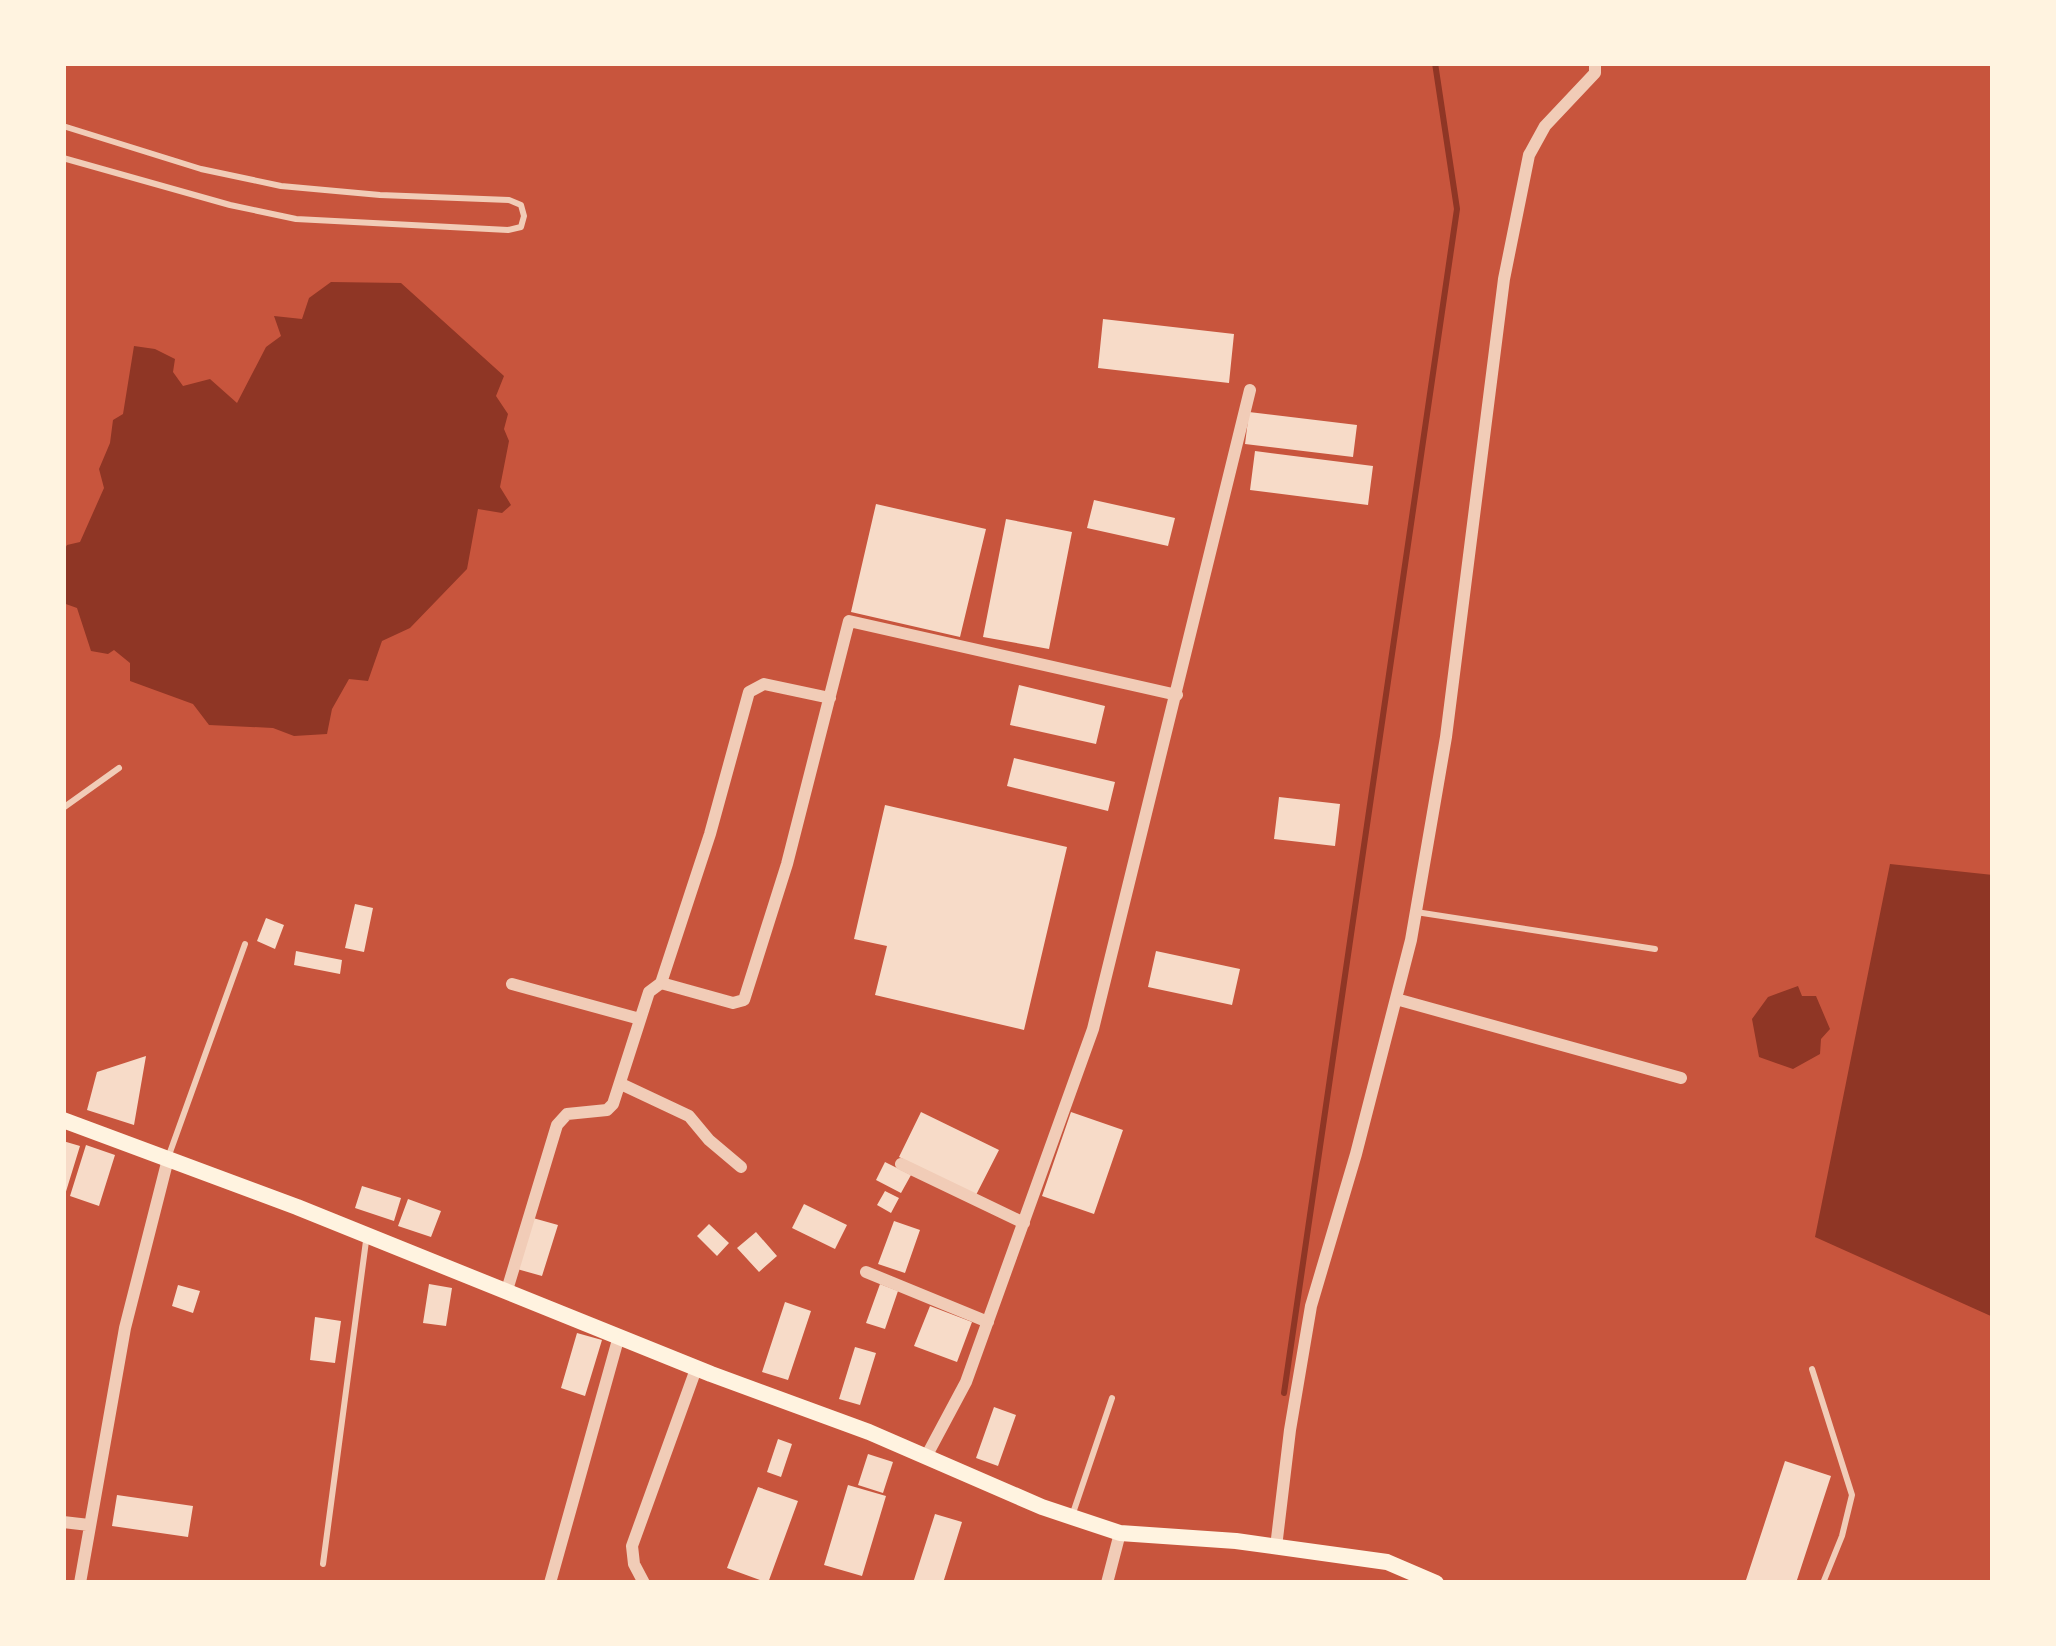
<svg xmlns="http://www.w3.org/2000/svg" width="2056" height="1646" viewBox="0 0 2056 1646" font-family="'IBM Plex Sans',sans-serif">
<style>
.water{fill:#8f3625}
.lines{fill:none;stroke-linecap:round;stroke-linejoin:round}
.stream{stroke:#8f3625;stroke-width:6}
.building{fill:#f7dbc8}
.service{stroke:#f1ccb7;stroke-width:6}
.minor{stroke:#f1ccb7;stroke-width:12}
.secondary{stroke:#fff3e0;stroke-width:16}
</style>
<rect width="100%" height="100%" fill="#c8553d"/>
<path class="water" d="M 331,282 L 401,283 L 504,376 L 496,396 L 508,414 L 504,429 L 509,441 L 500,487 L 511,505 L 502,513 L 478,509 L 467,569 L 410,628 L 382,641 L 368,681 L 349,679 L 332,709 L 327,734 L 294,736 L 273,728 L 209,725 L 193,704 L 130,681 L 130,663 L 114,650 L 108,654 L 91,651 L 77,608 L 63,603 L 63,552 L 67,545 L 80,542 L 104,488 L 99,469 L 110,443 L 113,420 L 123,414 L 134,346 L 155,349 L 175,359 L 173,372 L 183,386 L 210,379 L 237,403 L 266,347 L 281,336 L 274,316 L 302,319 L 309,298 Z
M 1890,864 L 1993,875 L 1993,1317 L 1815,1237 Z
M 1798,986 L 1802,996 L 1816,996 L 1830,1029 L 1821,1039 L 1820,1054 L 1793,1069 L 1759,1057 L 1752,1019 L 1768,997 Z"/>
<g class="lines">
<path class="stream" d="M 1284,1393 L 1457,209 L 1435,63"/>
</g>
<path class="building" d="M 1103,319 L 1234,334 L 1229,383 L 1098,368 Z
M 1249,412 L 1357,425 L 1353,457 L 1245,444 Z
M 1255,451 L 1373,466 L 1368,505 L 1250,490 Z
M 1094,500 L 1175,518 L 1168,546 L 1087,528 Z
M 876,504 L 986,529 L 960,637 L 851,612 Z
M 1006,519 L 1072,532 L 1049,649 L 983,637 Z
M 1019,685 L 1105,706 L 1096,744 L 1010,725 Z
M 1014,758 L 1115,782 L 1108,811 L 1007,786 Z
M 1279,797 L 1340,804 L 1335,846 L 1274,839 Z
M 885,805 L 1067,847 L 1024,1030 L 875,995 L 887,946 L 854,939 Z
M 355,904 L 373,908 L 364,952 L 345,948 Z
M 266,918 L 284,925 L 275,949 L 257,941 Z
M 296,951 L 342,960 L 340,974 L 294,965 Z
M 1156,951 L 1240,969 L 1232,1005 L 1148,987 Z
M 146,1056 L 134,1125 L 87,1110 L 97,1072 Z
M 921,1112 L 999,1150 L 976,1195 L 899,1157 Z
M 1071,1112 L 1123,1130 L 1094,1214 L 1042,1196 Z
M 63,1141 L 80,1146 L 64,1198 L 63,1198 Z
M 86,1145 L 115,1155 L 99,1206 L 70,1196 Z
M 885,1162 L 911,1175 L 901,1193 L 876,1180 Z
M 362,1186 L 401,1198 L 394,1221 L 355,1208 Z
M 885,1191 L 899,1198 L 891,1213 L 877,1205 Z
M 408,1199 L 441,1211 L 431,1237 L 398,1226 Z
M 804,1204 L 847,1225 L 835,1249 L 792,1228 Z
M 533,1218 L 558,1225 L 542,1276 L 517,1269 Z
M 894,1221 L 920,1230 L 905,1273 L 878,1264 Z
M 709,1224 L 729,1243 L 717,1256 L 697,1236 Z
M 756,1232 L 777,1256 L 759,1272 L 737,1248 Z
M 429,1284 L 452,1288 L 446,1326 L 423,1323 Z
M 880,1284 L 898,1291 L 885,1329 L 866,1323 Z
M 178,1285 L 200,1291 L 193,1313 L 172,1306 Z
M 785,1302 L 811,1311 L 788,1380 L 762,1372 Z
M 930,1306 L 972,1322 L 957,1362 L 914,1346 Z
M 315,1317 L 341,1321 L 335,1363 L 310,1360 Z
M 577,1333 L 602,1340 L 585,1396 L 561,1388 Z
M 855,1347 L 876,1353 L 860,1405 L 839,1399 Z
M 994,1407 L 1016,1415 L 998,1466 L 976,1458 Z
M 778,1439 L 792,1444 L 781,1477 L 767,1472 Z
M 868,1454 L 893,1462 L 883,1493 L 858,1485 Z
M 1785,1461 L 1831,1476 L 1796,1583 L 1745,1583 Z
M 848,1485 L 886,1496 L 862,1576 L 824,1565 Z
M 758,1487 L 798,1501 L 768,1583 L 727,1568 Z
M 117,1495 L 193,1506 L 188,1537 L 112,1526 Z
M 935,1514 L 962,1522 L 943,1583 L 913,1583 Z"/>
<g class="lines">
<path class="service" d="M 63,126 L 201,169 L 281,186 L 380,195 L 509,200 L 521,205 L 524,216 L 521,227 L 508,230 L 296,219 L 230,205 L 63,158
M 63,808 L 119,768
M 1416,912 L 1655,949
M 169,1155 L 245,944
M 1812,1369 L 1852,1495 L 1842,1536 L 1823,1583
M 1073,1513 L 1112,1398
M 323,1564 L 366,1241"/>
<path class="minor" d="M 661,983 L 710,834 L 749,692 L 764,684 L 830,698
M 512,984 L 640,1019
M 1396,999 L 1681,1078
M 621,1084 L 689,1116 L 709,1140 L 741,1167
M 901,1164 L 1024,1223
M 866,1272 L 988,1322
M 507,1290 L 557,1125 L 567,1114 L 607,1110 L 613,1104 L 649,992 L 661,983 L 733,1003 L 744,1000 L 787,864 L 849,621 L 1177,695
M 927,1455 L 966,1382 L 1093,1029 L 1250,390
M 63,1522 L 89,1525
M 1276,1547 L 1290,1430 L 1311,1306 L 1356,1154 L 1411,940 L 1446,737 L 1504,279 L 1529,155 L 1545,126 L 1595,73 L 1595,63
M 80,1583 L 125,1328 L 168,1159
M 550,1583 L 619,1336
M 644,1583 L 634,1564 L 632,1546 L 696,1369
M 1107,1583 L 1120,1533"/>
<path class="secondary" d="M 63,1120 L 297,1207 L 711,1374 L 869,1432 L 1042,1507 L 1120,1533 L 1236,1541 L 1387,1562 L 1436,1583"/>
</g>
<rect width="2056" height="1646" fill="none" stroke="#fff3e0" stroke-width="132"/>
</svg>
